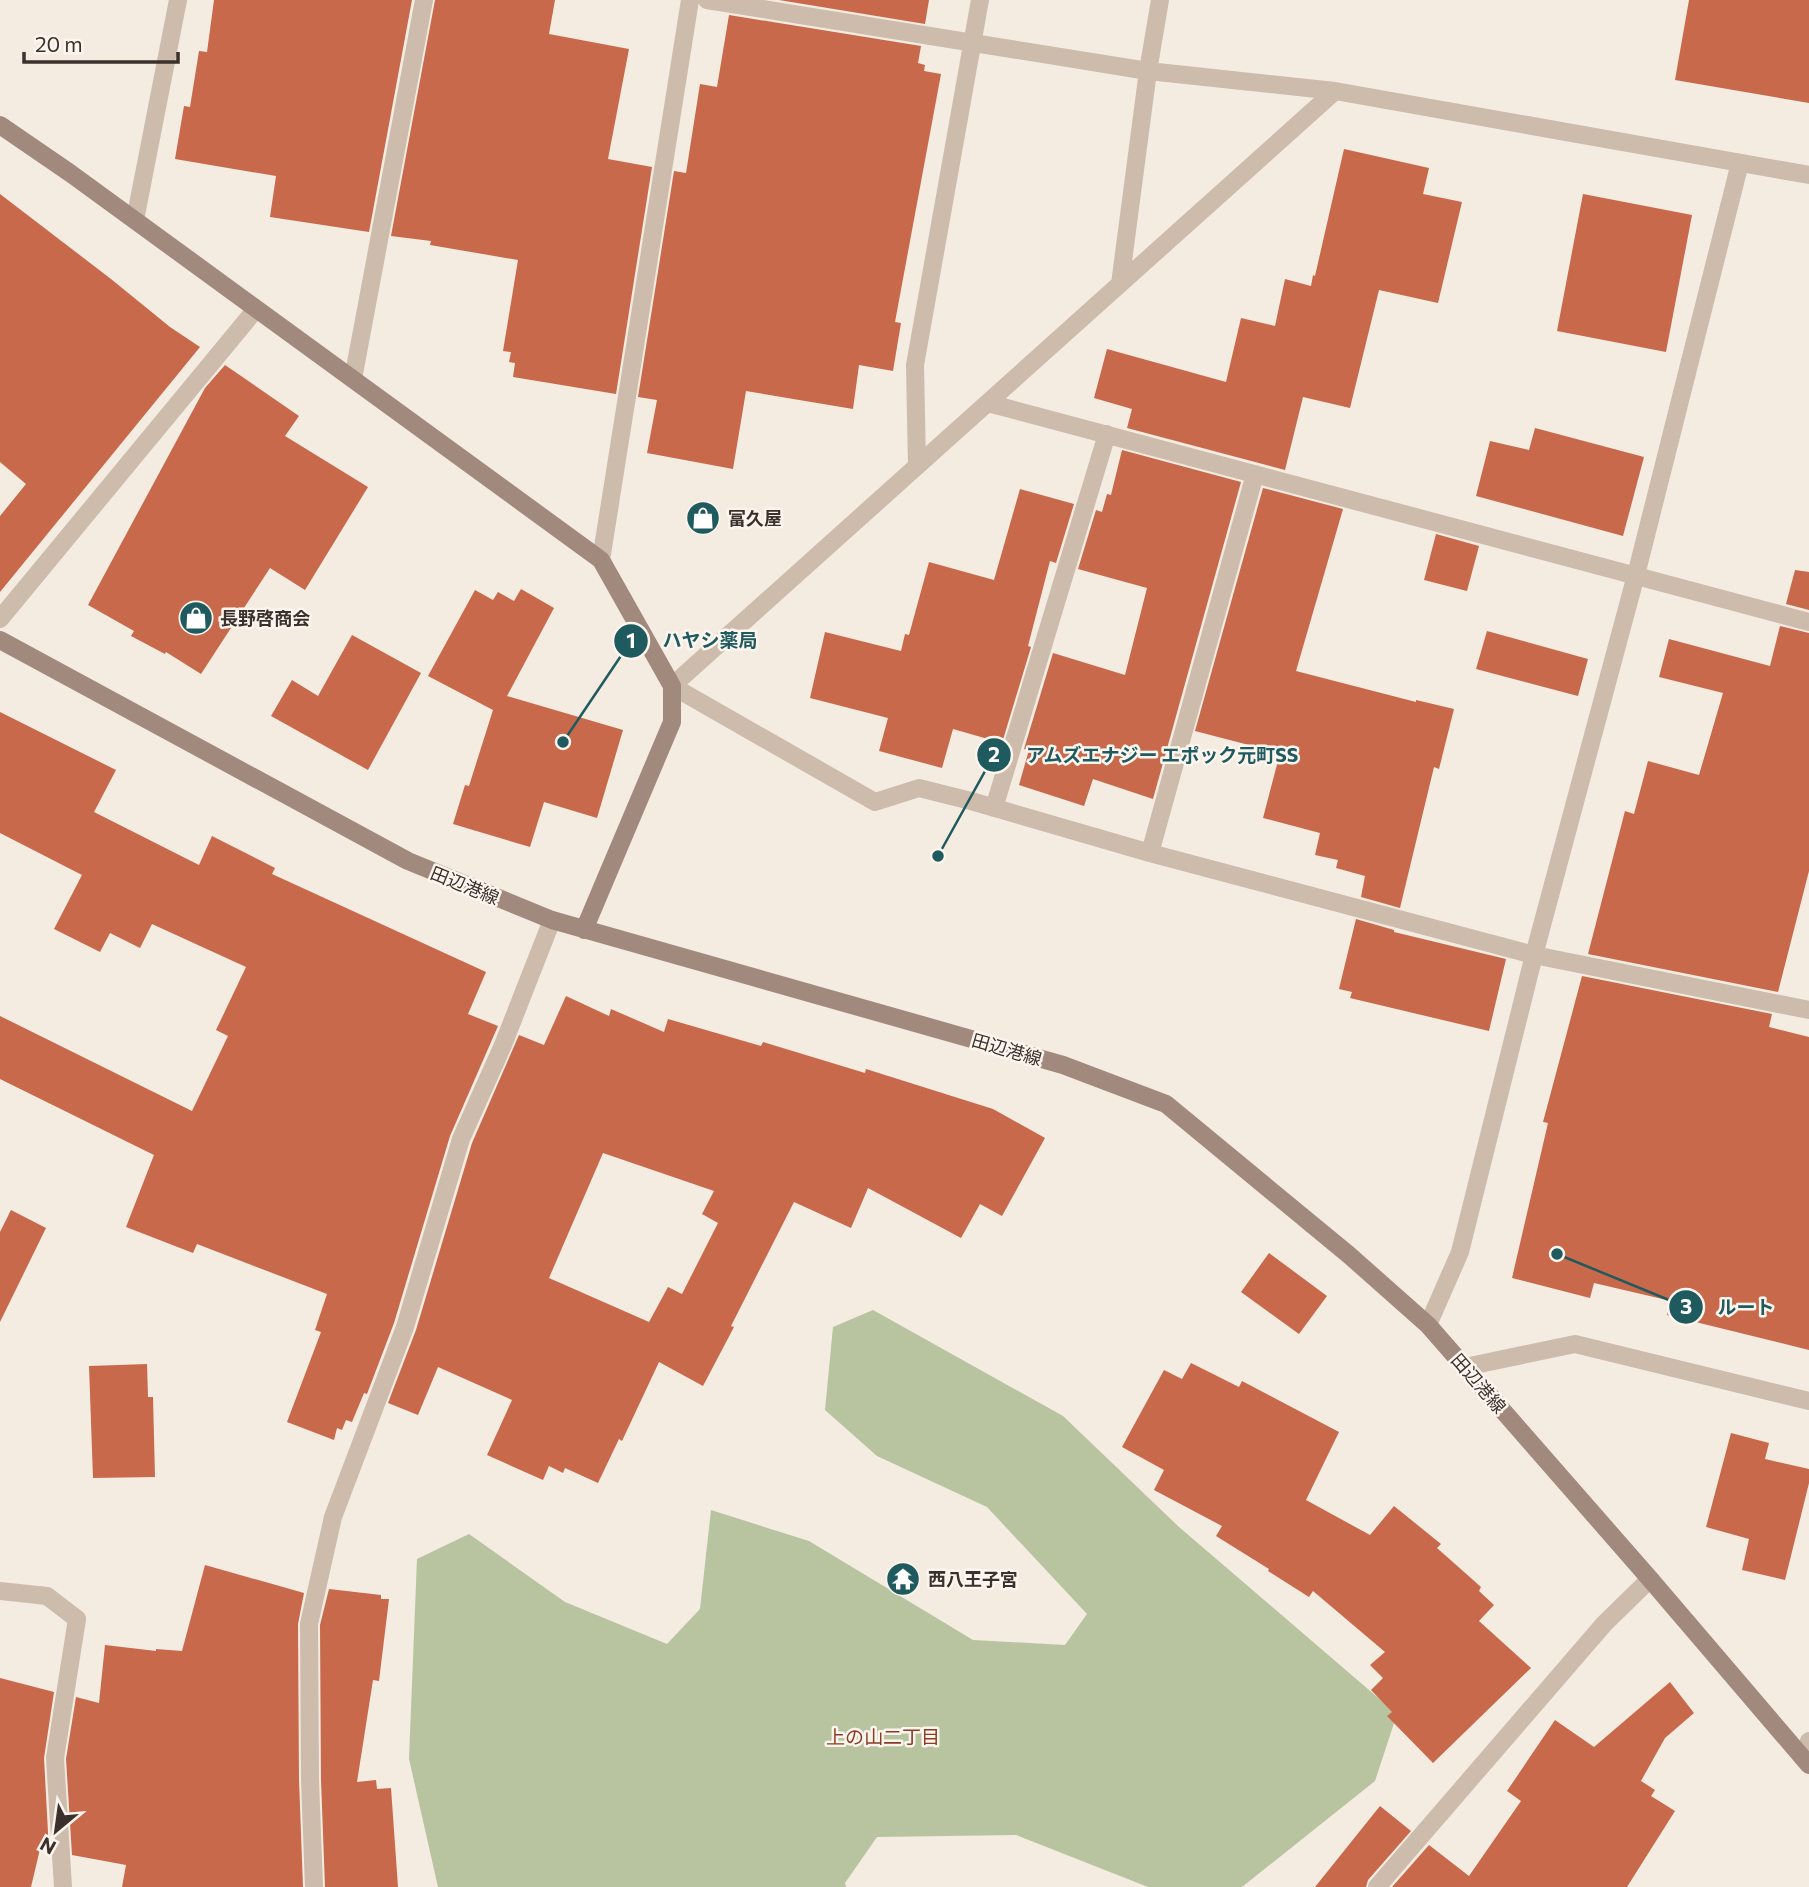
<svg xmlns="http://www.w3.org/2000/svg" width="1809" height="1887" viewBox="0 0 1809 1887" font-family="Commissioner,'Noto Sans JP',sans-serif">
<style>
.green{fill:#b8c4a0}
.building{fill:#c8694b;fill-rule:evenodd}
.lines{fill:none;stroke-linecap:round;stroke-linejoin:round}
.street{stroke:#cdbbac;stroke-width:18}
.secondary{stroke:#a18a7d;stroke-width:18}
.labels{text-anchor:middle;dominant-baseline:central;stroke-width:5;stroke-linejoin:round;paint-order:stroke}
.poi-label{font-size:18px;font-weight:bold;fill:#3b302b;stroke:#fbf5ee;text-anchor:start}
.street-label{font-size:18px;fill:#3b302b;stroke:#fbf5ee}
.neighbourhood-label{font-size:19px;fill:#8c3b22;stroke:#fbf5ee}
.leader{fill:none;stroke:#1f5a5e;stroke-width:2.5}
.callout-dot{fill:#1f5a5e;stroke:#fbf5ee;stroke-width:2.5}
.mark-label{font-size:21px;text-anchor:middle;font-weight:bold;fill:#fff}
.callout-label{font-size:19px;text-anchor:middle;font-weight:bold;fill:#1f5a5e;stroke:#fbf5ee;stroke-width:5;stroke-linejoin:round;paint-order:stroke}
</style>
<rect width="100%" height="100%" fill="#f4ebe1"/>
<path class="green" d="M 873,1310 L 1063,1416 L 1179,1527 L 1397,1714 L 1375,1781 L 1242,1887 L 1148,1887 L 1016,1835 L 877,1837 L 845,1883 L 846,1887 L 438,1887 L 409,1759 L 417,1559 L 469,1534 L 565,1602 L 667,1644 L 700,1609 L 711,1510 L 809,1541 L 973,1640 L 1065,1645 L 1087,1614 L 987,1507 L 877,1456 L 825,1410 L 833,1327 Z"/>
<path class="building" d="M 214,0 L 412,0 L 369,232 L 270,217 L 276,176 L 175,159 L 184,106 L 190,107 L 199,51 L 207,52 Z
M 435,0 L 555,0 L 549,34 L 629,49 L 608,159 L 652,167 L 616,394 L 513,377 L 515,363 L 509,362 L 511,352 L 503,351 L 518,260 L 430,245 L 431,241 L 391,236 Z
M 779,0 L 929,0 L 925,24 Z
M 1689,0 L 1809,0 L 1809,103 L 1675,80 Z
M 729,15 L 921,46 L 918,63 L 925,65 L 924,71 L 941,74 L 895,322 L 901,323 L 893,371 L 859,365 L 853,409 L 746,391 L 733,469 L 647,453 L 657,400 L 638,397 L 674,171 L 686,173 L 700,84 L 717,87 Z
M 1344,149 L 1429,168 L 1423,194 L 1462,202 L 1438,303 L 1379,290 L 1350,408 L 1303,397 L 1285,470 L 1127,428 L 1132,409 L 1094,398 L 1107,349 L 1226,382 L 1241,318 L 1275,326 L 1285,279 L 1311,286 L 1313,275 L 1315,276 Z
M 0,194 L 111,279 L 170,327 L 200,347 L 0,592 L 0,516 L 26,484 L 0,462 Z
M 1583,194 L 1692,215 L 1666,352 L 1557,331 Z
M 225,365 L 299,416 L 285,436 L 368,487 L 305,590 L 270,568 L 201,674 L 166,652 L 165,654 L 131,636 L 134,631 L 88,605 L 205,388 Z
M 1535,428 L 1644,457 L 1623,536 L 1476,496 L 1490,441 L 1529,450 Z
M 1122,450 L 1241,482 L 1153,799 L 1093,779 L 1084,806 L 1019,785 L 1029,750 L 1024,749 L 1053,653 L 1125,675 L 1147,588 L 1078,569 L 1096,510 L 1102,512 L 1107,494 L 1111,495 Z
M 1263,488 L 1343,509 L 1296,671 L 1416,702 L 1416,700 L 1454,709 L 1439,769 L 1434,767 L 1400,908 L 1361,897 L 1365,876 L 1336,868 L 1338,860 L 1315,855 L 1320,833 L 1263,818 L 1280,753 L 1195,731 Z
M 1020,489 L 1074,504 L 1056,563 L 1050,561 L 1028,646 L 1031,647 L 1002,743 L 953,729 L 942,768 L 879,751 L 888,718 L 810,698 L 825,632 L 901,651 L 905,634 L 909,635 L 929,562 L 994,580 Z
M 1436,534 L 1479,546 L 1467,591 L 1424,580 Z
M 1795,570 L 1809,572 L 1809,610 L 1786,604 Z
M 521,589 L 554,608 L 507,696 L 623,730 L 597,818 L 544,802 L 530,847 L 453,824 L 465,785 L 469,786 L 493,710 L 428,676 L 475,590 L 493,600 L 498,592 L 514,601 Z
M 1780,626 L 1809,633 L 1809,871 L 1778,992 L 1588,954 L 1625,811 L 1634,814 L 1648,761 L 1699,775 L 1723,693 L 1659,677 L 1669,639 L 1770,666 Z
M 1487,631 L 1588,659 L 1578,696 L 1476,669 Z
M 352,635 L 421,673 L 368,770 L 271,716 L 292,680 L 318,696 Z
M 0,712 L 116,770 L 94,812 L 199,865 L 212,836 L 275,868 L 272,874 L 486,972 L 468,1014 L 498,1026 L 450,1136 L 394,1323 L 367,1394 L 364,1393 L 352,1422 L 346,1420 L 342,1430 L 337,1428 L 334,1440 L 287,1422 L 321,1332 L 315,1330 L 327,1294 L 197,1244 L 193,1253 L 126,1227 L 154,1155 L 0,1079 L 0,1016 L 192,1111 L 228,1036 L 216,1030 L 246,967 L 152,924 L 140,948 L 110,933 L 100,952 L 54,929 L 82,875 L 0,833 Z
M 1356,919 L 1394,930 L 1394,932 L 1506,959 L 1489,1031 L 1350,998 L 1352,992 L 1339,989 Z
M 1582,976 L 1772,1014 L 1769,1027 L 1809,1037 L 1809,1350 L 1667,1315 L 1671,1301 L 1594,1283 L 1590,1298 L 1512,1278 L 1548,1123 L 1543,1122 Z
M 566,996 L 609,1016 L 611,1009 L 664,1032 L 668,1019 L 761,1046 L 763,1042 L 865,1073 L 866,1069 L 993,1109 L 1045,1138 L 1002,1216 L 980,1204 L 961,1238 L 868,1188 L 851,1228 L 794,1202 L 731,1326 L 734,1327 L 703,1386 L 659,1362 L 622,1441 L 619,1439 L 598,1483 L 565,1468 L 563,1473 L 549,1466 L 543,1480 L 487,1455 L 512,1400 L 438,1367 L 418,1415 L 388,1403 L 416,1330 L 472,1143 L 519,1035 L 544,1045 ZM 603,1153 L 714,1191 L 702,1214 L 718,1223 L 682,1294 L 668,1287 L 649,1322 L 549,1278 Z
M 11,1210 L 46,1228 L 0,1322 L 0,1232 Z
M 1269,1253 L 1327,1296 L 1299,1334 L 1241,1292 Z
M 1191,1363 L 1239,1387 L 1242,1381 L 1339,1432 L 1306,1500 L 1370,1535 L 1394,1506 L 1441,1544 L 1437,1548 L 1481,1587 L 1479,1591 L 1494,1605 L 1479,1621 L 1531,1668 L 1433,1763 L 1387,1716 L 1392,1712 L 1371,1690 L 1383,1678 L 1370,1665 L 1385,1652 L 1313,1591 L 1309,1597 L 1268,1571 L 1269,1569 L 1216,1536 L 1222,1526 L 1154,1490 L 1164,1470 L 1122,1447 L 1164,1370 L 1182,1379 Z
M 147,1364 L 148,1397 L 153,1397 L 155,1477 L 93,1478 L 89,1366 Z
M 1731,1433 L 1769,1443 L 1765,1459 L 1809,1469 L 1809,1483 L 1785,1580 L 1742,1570 L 1749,1539 L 1706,1527 Z
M 205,1565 L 304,1593 L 298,1624 L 299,1780 L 303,1887 L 122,1887 L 126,1865 L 72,1855 L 66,1759 L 76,1697 L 99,1703 L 105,1645 L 156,1651 L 156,1649 L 182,1651 Z
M 329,1589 L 381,1595 L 381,1599 L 389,1599 L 379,1681 L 373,1680 L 357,1782 L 376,1780 L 377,1789 L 391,1788 L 398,1887 L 325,1887 L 321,1780 L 320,1625 Z
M 0,1678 L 54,1692 L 44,1758 L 49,1851 L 40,1849 L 31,1887 L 0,1887 Z
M 1670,1682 L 1694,1713 L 1665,1738 L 1641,1781 L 1655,1790 L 1651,1796 L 1675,1811 L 1627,1887 L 1392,1887 L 1429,1845 L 1469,1876 L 1521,1801 L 1507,1791 L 1555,1720 L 1594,1747 Z
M 1380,1806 L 1411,1831 L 1368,1880 L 1366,1887 L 1315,1887 Z"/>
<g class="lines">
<path class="street" d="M 707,0 L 1148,71 L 1335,91 L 1809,175
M 1335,91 L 672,686 L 875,802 L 919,788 L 971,801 L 1150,853 L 1534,955 L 1809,1010
M 135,220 L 178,0
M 1120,284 L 1148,71 L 1160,0
M 353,379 L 424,0
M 988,403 L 1809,622
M 917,466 L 915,365 L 980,0
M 601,560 L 690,0
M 0,619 L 256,309
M 994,808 L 1107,434
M 1150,853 L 1255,474
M 1428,1325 L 1460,1252 L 1534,955 L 1636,575 L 1740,163
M 1465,1367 L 1575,1344 L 1809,1401
M 0,1591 L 47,1596 L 77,1619 L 55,1758 L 63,1887
M 1804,1759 L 1809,1741
M 314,1887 L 310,1780 L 309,1624 L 333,1517 L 405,1327 L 461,1139 L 503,1045 L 552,920
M 1377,1887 L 1604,1624 L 1650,1579"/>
<path class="secondary" d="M 0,125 L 70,173 L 601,560 L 672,686 L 672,722 L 584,930
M 0,640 L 408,861 L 552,920 L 1063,1065 L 1166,1104 L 1349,1255 L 1428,1325 L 1650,1579 L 1809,1765"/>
</g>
<defs>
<g id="shop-disc" transform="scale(1.75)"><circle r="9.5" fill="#1f5a5e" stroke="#fbf5ee"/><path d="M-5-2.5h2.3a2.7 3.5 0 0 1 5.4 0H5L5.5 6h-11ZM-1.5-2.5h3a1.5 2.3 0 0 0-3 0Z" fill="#fff"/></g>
<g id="temple-disc" transform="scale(1.75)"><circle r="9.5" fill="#1f5a5e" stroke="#fbf5ee"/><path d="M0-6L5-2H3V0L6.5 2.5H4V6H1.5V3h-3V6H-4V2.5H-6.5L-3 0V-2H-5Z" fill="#fff"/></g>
</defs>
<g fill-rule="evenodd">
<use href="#shop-disc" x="703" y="518"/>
<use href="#shop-disc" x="196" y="618"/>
<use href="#temple-disc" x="903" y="1579"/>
</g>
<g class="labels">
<g class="poi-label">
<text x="728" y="518">富久屋</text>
<text x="220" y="618">長野啓商会</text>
<text x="928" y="1579">西八王子宮</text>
</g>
<g class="street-label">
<text transform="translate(465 885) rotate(22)">田辺港線</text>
<text transform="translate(1007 1049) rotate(16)">田辺港線</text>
<text transform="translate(1479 1383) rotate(49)">田辺港線</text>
</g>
<g class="neighbourhood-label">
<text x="883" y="1736">上の山二丁目</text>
</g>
</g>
<path class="leader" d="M563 742L631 641M938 856L994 755M1557 1254L1686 1307"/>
<g class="callout-dot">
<circle cx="563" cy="742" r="7"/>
<circle cx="938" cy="856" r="7"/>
<circle cx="1557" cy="1254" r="7"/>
<circle cx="631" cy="641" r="18"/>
<circle cx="994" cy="755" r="18"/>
<circle cx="1686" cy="1307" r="18"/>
</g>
<g class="mark-label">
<text x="631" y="648">1</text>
<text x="994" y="762">2</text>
<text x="1686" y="1314">3</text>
</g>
<g class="callout-label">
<text x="710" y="647">ハヤシ薬局</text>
<text x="1162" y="762">アムズエナジー エポック元町SS</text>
<text x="1746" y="1314">ルート</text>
</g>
<g transform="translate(56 1831) rotate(209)" stroke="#fbf5ee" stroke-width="5" paint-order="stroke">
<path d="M0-5L12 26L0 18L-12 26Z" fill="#3b302b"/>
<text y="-10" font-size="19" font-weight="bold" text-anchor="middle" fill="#3b302b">N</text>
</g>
<path d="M24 52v10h154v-10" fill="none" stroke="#3b302b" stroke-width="3.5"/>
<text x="35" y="52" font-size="21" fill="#3b302b" stroke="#fbf5ee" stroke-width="5" paint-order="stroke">20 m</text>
</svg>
